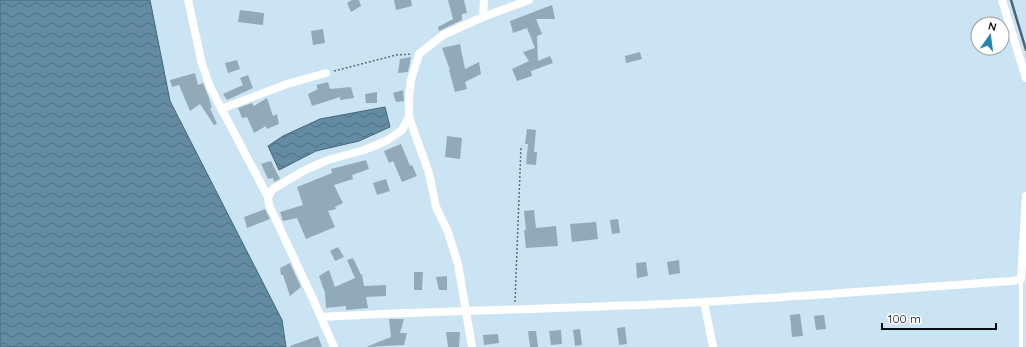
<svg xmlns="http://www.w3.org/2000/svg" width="1026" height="347" viewBox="0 0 1026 347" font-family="Quicksand,sans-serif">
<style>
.water{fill:url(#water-waves);stroke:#476678}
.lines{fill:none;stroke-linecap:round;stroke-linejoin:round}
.stream{stroke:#476678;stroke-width:2.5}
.building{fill:#92aab8}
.path{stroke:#60707a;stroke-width:1.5;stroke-dasharray:2 2;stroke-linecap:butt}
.service{stroke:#fff;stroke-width:4}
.minor{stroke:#fff;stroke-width:8}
</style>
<defs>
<pattern id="water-waves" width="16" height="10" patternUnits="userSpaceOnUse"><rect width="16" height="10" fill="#638ca3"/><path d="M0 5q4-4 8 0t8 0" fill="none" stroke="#507184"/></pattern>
</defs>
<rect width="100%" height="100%" fill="#cae4f3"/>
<path class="water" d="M 0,0 L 150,0 L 170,101 L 282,320 L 286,347 L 0,347 Z
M 385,107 L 390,127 L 359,141 L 316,151 L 279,170 L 268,146 L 283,136 L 320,119 Z"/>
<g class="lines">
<path class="stream" d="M 1011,0 L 1026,50"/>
</g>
<path class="building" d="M 352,0 L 359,0 L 361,6 L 351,12 L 347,3 Z
M 394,0 L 411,0 L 412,6 L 396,10 Z
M 448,0 L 464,0 L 467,13 L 462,14 L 462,20 L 439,31 L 438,27 L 453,19 Z
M 552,5 L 555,19 L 536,19 L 542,34 L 537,36 L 538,61 L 550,56 L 553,63 L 531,71 L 532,76 L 517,81 L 512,69 L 529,61 L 523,52 L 535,48 L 527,28 L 513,33 L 510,21 Z
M 240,10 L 264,13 L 263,25 L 238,22 Z
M 323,29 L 325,43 L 313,45 L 311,31 Z
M 460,44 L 465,69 L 479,62 L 481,74 L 465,82 L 467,89 L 455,92 L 449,70 L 450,70 L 442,48 Z
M 640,52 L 642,59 L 626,63 L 625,56 Z
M 411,57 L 408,72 L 398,73 L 400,59 Z
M 237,60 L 240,69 L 228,73 L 225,63 Z
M 195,73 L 198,85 L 203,83 L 209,98 L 212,108 L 210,108 L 217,124 L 214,125 L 200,104 L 190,111 L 179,85 L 172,87 L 170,80 Z
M 248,75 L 253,88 L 227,100 L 223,94 L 243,85 L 240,78 Z
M 328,82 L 330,89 L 351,87 L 354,98 L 340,100 L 340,97 L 312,106 L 308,94 L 318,89 L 316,85 Z
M 403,90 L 404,101 L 396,102 L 393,93 Z
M 377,92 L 377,103 L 366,103 L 365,94 Z
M 267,98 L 273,116 L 277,114 L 279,124 L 267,129 L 266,126 L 254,133 L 247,117 L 242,118 L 238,108 L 252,103 L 254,106 Z
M 527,129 L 536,130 L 534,152 L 537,152 L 536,165 L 526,164 L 528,144 L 525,144 Z
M 447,136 L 462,138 L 460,159 L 445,157 Z
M 401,144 L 410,166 L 412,165 L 417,176 L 402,182 L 393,161 L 389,163 L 384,151 Z
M 366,160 L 369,169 L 352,175 L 353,179 L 334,185 L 343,203 L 335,207 L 336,209 L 328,211 L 335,227 L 306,239 L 297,218 L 283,221 L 280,212 L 303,205 L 297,187 L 332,173 L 331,169 Z
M 271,161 L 280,179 L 274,182 L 273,178 L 268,179 L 261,164 Z
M 386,179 L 390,191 L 377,195 L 373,183 Z
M 265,209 L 270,219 L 247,228 L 244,217 Z
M 534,210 L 536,228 L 556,226 L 558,246 L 526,248 L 524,230 L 526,230 L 524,211 Z
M 618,219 L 620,233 L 612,234 L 610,220 Z
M 596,222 L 598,239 L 572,242 L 570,224 Z
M 338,247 L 344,257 L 335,261 L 330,251 Z
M 353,258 L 361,275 L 362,274 L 364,286 L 386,285 L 386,296 L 366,297 L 368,308 L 346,310 L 346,306 L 326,308 L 325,293 L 319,276 L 329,270 L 335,287 L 355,278 L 347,260 Z
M 679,260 L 680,273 L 669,275 L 667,262 Z
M 646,262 L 648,276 L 637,278 L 636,263 Z
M 290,263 L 301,287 L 290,296 L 283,275 L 281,275 L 280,268 Z
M 414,272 L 423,272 L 422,290 L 414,290 Z
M 447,276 L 447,290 L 439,290 L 436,277 Z
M 800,314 L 803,336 L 792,337 L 790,315 Z
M 824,315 L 826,329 L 816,330 L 814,316 Z
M 389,319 L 404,319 L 400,333 L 407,333 L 404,345 L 366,347 L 391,337 Z
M 625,327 L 627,344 L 619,345 L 617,328 Z
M 580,329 L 582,345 L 575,346 L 573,330 Z
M 561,330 L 562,344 L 551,345 L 549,331 Z
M 528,331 L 536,331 L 538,347 L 530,347 Z
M 446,332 L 460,332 L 459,347 L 448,347 Z
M 498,334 L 499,343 L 484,345 L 483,335 Z
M 318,336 L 322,347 L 291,347 L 290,346 Z"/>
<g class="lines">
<path class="path" d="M 334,71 L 396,55 L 412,54
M 515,302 L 521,146"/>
<path class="service" d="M 1021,347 L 1021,279"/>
<path class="minor" d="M 188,0 L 202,64 L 210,87 L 268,197
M 1002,0 L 1026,78
M 483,17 L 484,0
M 221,109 L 287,84 L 326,73
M 704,302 L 713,347
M 321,317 C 448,310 576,309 704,302 C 807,296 910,288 1013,281 L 1021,279 L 1026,196
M 334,347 L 313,299 L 269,205 L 268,197 L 273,189 L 305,170 L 328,160 L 364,150 L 386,141 L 402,130 L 409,117
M 472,347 L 458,264 L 448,232 L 436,207 L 429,173 L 409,117 L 409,97 L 411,80 L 419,54 L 443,35 L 483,17 L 529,0"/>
</g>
<g transform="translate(990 36) rotate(14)"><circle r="19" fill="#ffffff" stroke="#9c9fa1"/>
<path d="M0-3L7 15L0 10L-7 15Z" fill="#2685b1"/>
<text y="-6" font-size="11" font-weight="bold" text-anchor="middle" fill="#070f14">N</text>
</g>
<path d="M882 323v6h114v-6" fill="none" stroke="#070f14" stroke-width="2"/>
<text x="888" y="323" font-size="12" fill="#070f14" stroke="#ffffff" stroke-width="3" paint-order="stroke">100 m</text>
</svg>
